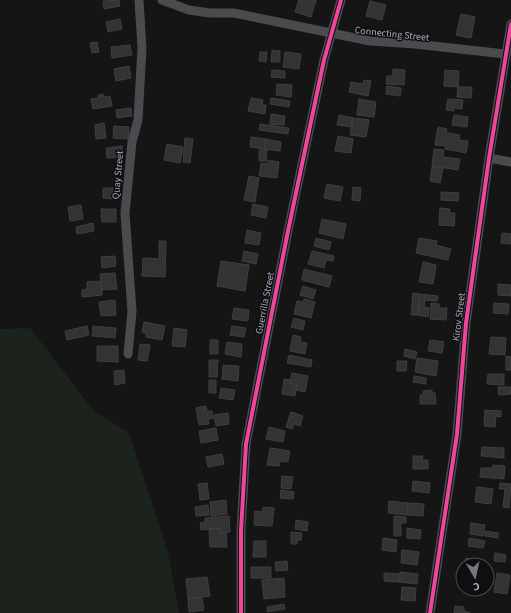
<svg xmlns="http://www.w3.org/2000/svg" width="511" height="613" viewBox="0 0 511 613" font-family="'Source Sans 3',sans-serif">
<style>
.green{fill:#1b231c}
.building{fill:#333335;stroke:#3e3f42}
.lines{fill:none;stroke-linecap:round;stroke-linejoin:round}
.minor{stroke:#494b4e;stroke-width:9}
.cycleway-casing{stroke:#0f0f11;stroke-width:6}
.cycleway{stroke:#ed469a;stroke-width:4}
.labels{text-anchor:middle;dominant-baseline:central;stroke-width:3;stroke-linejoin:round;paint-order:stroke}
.street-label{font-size:10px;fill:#a5abb8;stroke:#0f0f11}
</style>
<rect width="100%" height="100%" fill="#151515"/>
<path class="green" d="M 30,328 L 94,411 L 129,433 L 168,552 L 179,613 L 0,613 L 0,329 Z"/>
<path class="building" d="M 119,0 L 120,6 L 104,9 L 103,1 Z
M 299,0 L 316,0 L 311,17 L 295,12 Z
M 370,1 L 386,5 L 382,20 L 366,16 Z
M 461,14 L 475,17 L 471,38 L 456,35 Z
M 120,19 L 122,29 L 108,32 L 106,22 Z
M 97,42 L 99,52 L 92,53 L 90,43 Z
M 130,45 L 132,55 L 112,58 L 111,47 Z
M 272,50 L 280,51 L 280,62 L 271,62 Z
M 260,52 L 267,52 L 266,62 L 259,61 Z
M 285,52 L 301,54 L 299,69 L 283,67 Z
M 129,66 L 131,78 L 116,81 L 114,69 Z
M 393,69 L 405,70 L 404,85 L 386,84 L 387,76 L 393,76 Z
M 272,70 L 285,71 L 285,78 L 271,77 Z
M 445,70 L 459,71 L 458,87 L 444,86 Z
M 364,80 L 371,81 L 368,96 L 349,92 L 351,82 L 363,84 Z
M 277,84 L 292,85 L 291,97 L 276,95 Z
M 387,86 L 401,88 L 400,96 L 386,94 Z
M 458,87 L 472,87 L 471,98 L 457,97 Z
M 103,94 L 104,97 L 110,96 L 112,106 L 93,109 L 91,99 L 98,98 L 98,95 Z
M 251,98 L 263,100 L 262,105 L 266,105 L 265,114 L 248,111 Z
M 271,98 L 290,101 L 289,107 L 270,104 Z
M 359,99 L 376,102 L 374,117 L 357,115 Z
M 448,99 L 463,100 L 462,109 L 454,108 L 454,111 L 446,110 Z
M 131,108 L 132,116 L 117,118 L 116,110 Z
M 271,114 L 285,116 L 284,125 L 270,124 Z
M 339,115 L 353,118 L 352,127 L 337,125 Z
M 454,115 L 468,117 L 467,127 L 452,125 Z
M 353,118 L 369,120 L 366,137 L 350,135 Z
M 104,123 L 106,138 L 96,139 L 95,125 Z
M 260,124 L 289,128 L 288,134 L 259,130 Z
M 114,126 L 129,127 L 128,139 L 113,138 Z
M 438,127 L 447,129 L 444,146 L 435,145 Z
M 448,133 L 460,135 L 459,140 L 468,141 L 466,153 L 445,149 Z
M 338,136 L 353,139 L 351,153 L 335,151 Z
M 251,137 L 266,139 L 264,149 L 250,147 Z
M 185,138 L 193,139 L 190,163 L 183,162 Z
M 266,139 L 281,142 L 280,151 L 264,149 Z
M 167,144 L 183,147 L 180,163 L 164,160 Z
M 122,146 L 123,157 L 107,158 L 106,148 Z
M 434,149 L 444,150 L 443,157 L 460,159 L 458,170 L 432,166 Z
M 259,150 L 267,150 L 266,161 L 259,161 Z
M 268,160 L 279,162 L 277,178 L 259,176 L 261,163 L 267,164 Z
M 432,167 L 443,168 L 440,183 L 430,181 Z
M 249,176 L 259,178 L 255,202 L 244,200 Z
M 327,184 L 343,187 L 340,201 L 324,198 Z
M 353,187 L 361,188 L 360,201 L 352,200 Z
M 103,188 L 117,188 L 117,199 L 103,198 Z
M 441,192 L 459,193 L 458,201 L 441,200 Z
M 253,204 L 268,207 L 266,218 L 251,215 Z
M 81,205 L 83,219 L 70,221 L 68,207 Z
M 440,208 L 450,209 L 449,213 L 455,213 L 454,226 L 439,225 Z
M 101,209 L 116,209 L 116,222 L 102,222 Z
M 322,219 L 346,224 L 343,239 L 319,233 Z
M 93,223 L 94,231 L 77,234 L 76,227 Z
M 247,230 L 261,233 L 259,245 L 245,243 Z
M 502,233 L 511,234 L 511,244 L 501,243 Z
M 316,238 L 331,242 L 329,250 L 314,246 Z
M 419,238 L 437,241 L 436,245 L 451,249 L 448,260 L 416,253 Z
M 159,241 L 166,241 L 165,277 L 142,276 L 143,258 L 159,259 Z
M 244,251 L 258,254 L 256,264 L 242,261 Z
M 312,251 L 334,256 L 333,261 L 326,260 L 324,268 L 308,264 Z
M 115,256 L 116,266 L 102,268 L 101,257 Z
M 221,261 L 249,265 L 245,291 L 217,286 Z
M 423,262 L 436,265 L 433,284 L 419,282 Z
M 304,269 L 332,276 L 329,287 L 302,280 Z
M 115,273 L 117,289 L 102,290 L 100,274 Z
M 101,281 L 102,295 L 82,297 L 82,290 L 87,289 L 87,282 Z
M 498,284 L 511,285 L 511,296 L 498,295 Z
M 303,286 L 316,290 L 313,299 L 300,295 Z
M 413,293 L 420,294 L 418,315 L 411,315 Z
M 420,294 L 438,296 L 437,301 L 425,300 L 424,307 L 429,308 L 428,317 L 418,315 Z
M 304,299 L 315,302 L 311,318 L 294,314 L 297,301 L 303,302 Z
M 115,300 L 116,315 L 101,316 L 99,302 Z
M 431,303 L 439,304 L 439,308 L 447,308 L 446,320 L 430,319 Z
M 494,303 L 509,304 L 508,314 L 493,313 Z
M 234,308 L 249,310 L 248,321 L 232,319 Z
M 294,318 L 305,321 L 303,330 L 291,327 Z
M 144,322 L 165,326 L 162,340 L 146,337 L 146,333 L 142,332 Z
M 87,326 L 89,335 L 67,340 L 65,331 Z
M 93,326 L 116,328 L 115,338 L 92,336 Z
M 232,326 L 246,328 L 244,337 L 230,335 Z
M 174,328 L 187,330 L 185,347 L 172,346 Z
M 293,335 L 301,337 L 300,342 L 307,343 L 305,354 L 290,351 Z
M 491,337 L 506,338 L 505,355 L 489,354 Z
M 210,340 L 218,340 L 218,354 L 210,354 Z
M 430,340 L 444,342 L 442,353 L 428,351 Z
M 227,342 L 242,344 L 241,357 L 225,354 Z
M 140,344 L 150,345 L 147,361 L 138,360 Z
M 97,346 L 118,346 L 118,362 L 97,361 Z
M 405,349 L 417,352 L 415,359 L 404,356 Z
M 289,355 L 312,360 L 311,367 L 287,363 Z
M 506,356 L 511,357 L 511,370 L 506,370 Z
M 417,358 L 438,361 L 436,376 L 415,372 Z
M 209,360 L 218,360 L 217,377 L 209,377 Z
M 397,361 L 407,361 L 406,371 L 397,371 Z
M 223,365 L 239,366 L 238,381 L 222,379 Z
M 124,370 L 125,383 L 115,385 L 114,371 Z
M 292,373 L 308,376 L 305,392 L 296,390 L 297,385 L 290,383 Z
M 488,374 L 504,374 L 504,385 L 487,384 Z
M 414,376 L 426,378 L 426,384 L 413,382 Z
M 284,379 L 290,380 L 290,383 L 297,385 L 295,396 L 282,394 Z
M 209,380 L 216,380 L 216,393 L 209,393 Z
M 498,387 L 511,387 L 511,394 L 499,395 Z
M 221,388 L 235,390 L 233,400 L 219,398 Z
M 432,390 L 432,393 L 435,393 L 436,404 L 420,404 L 420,395 L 423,395 L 423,391 Z
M 206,406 L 207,411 L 212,411 L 213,418 L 208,419 L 209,424 L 199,425 L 196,408 Z
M 485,410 L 501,411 L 501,417 L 496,416 L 495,427 L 484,426 Z
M 291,412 L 303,416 L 300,426 L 294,424 L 292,429 L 286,427 Z
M 228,413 L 229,424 L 216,426 L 214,415 Z
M 269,427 L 285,431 L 283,442 L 266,439 Z
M 216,428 L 218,440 L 201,443 L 199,431 Z
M 482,447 L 504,448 L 504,458 L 481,456 Z
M 270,448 L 290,451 L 288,462 L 280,461 L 279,466 L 267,465 Z
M 222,454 L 224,464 L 208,467 L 206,457 Z
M 413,456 L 423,456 L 422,460 L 428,460 L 428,469 L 413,469 Z
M 493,465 L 505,466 L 504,479 L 480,477 L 481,468 L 493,468 Z
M 282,476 L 293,477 L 291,489 L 281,488 Z
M 413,481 L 430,483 L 429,493 L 412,491 Z
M 207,483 L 209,499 L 200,500 L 198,484 Z
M 500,483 L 511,484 L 509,508 L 503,507 L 505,489 L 499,489 Z
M 477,487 L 493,489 L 491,504 L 475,502 Z
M 281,490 L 294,492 L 293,499 L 280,498 Z
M 226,500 L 227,514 L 211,516 L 210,502 Z
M 389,501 L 408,503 L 407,515 L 388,513 Z
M 408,503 L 424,504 L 423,516 L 407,515 Z
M 208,505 L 209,515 L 196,516 L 195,507 Z
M 263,507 L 274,508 L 272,526 L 254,525 L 255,511 L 262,512 Z
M 229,516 L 230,532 L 221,533 L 220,528 L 201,530 L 200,523 L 205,522 L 205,518 Z
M 394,516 L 406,517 L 406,523 L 401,523 L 401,536 L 394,536 Z
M 296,520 L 308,522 L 307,531 L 295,529 Z
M 471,523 L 485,525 L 483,536 L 470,534 Z
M 220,528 L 221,533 L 226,532 L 227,547 L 210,547 L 209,529 Z
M 407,528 L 421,530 L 420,539 L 407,538 Z
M 485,531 L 498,533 L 498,538 L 485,536 Z
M 291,532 L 302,533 L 301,540 L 297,540 L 297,544 L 291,544 Z
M 383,538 L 397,540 L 396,552 L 382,550 Z
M 469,538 L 485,541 L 483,548 L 468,546 Z
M 254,541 L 266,541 L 266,557 L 253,557 Z
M 402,550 L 419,552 L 417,565 L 401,563 Z
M 495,553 L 506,555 L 505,562 L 494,561 Z
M 466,558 L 482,561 L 481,565 L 465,565 Z
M 287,561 L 288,570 L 276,571 L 275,562 Z
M 251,567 L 271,567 L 271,578 L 251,578 Z
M 400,572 L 418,574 L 417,584 L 399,582 Z
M 384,573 L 400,574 L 399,582 L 384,581 Z
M 497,573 L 510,575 L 507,594 L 494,592 Z
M 207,577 L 210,596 L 188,599 L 186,579 Z
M 284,578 L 285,597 L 264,599 L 262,580 Z
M 402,587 L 416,588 L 415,601 L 401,600 Z
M 202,597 L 204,610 L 189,612 L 188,599 Z
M 284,604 L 285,609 L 267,612 L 267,607 Z
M 455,606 L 464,607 L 464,611 L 470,613 L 454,613 Z"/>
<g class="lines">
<path class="minor" d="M 162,0 L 189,10 L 210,13 L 234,13 L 370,41 L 415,44 L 505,54
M 489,158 L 511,162
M 128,354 L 132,311 L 125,213 L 132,142 L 138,120 L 142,48 L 139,0
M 241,613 L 241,531 L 246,444 L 288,231 L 324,60 L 341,0
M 430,613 L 457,434 L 466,323 L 489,158 L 511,24"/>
<g class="cycleway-casing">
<path id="cycleway" d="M 241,613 L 241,531 L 246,444 L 288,231 L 324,60 L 341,0
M 430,613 L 457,434 L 466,323 L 489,158 L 511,24"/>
</g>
<use href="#cycleway" class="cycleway"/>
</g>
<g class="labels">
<g class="street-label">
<text transform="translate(392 34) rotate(6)">Connecting Street</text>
<text transform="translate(118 175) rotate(-85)">Quay Street</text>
<text transform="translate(265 303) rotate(-79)">Guerrilla Street</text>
<text transform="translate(459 317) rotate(-83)">Kirov Street</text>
</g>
</g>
<g transform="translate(475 577) rotate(171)"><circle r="19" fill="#0f0f11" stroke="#4b4d54"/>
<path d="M0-3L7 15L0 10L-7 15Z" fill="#73767f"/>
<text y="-6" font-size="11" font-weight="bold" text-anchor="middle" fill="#a5abb8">С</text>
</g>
</svg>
